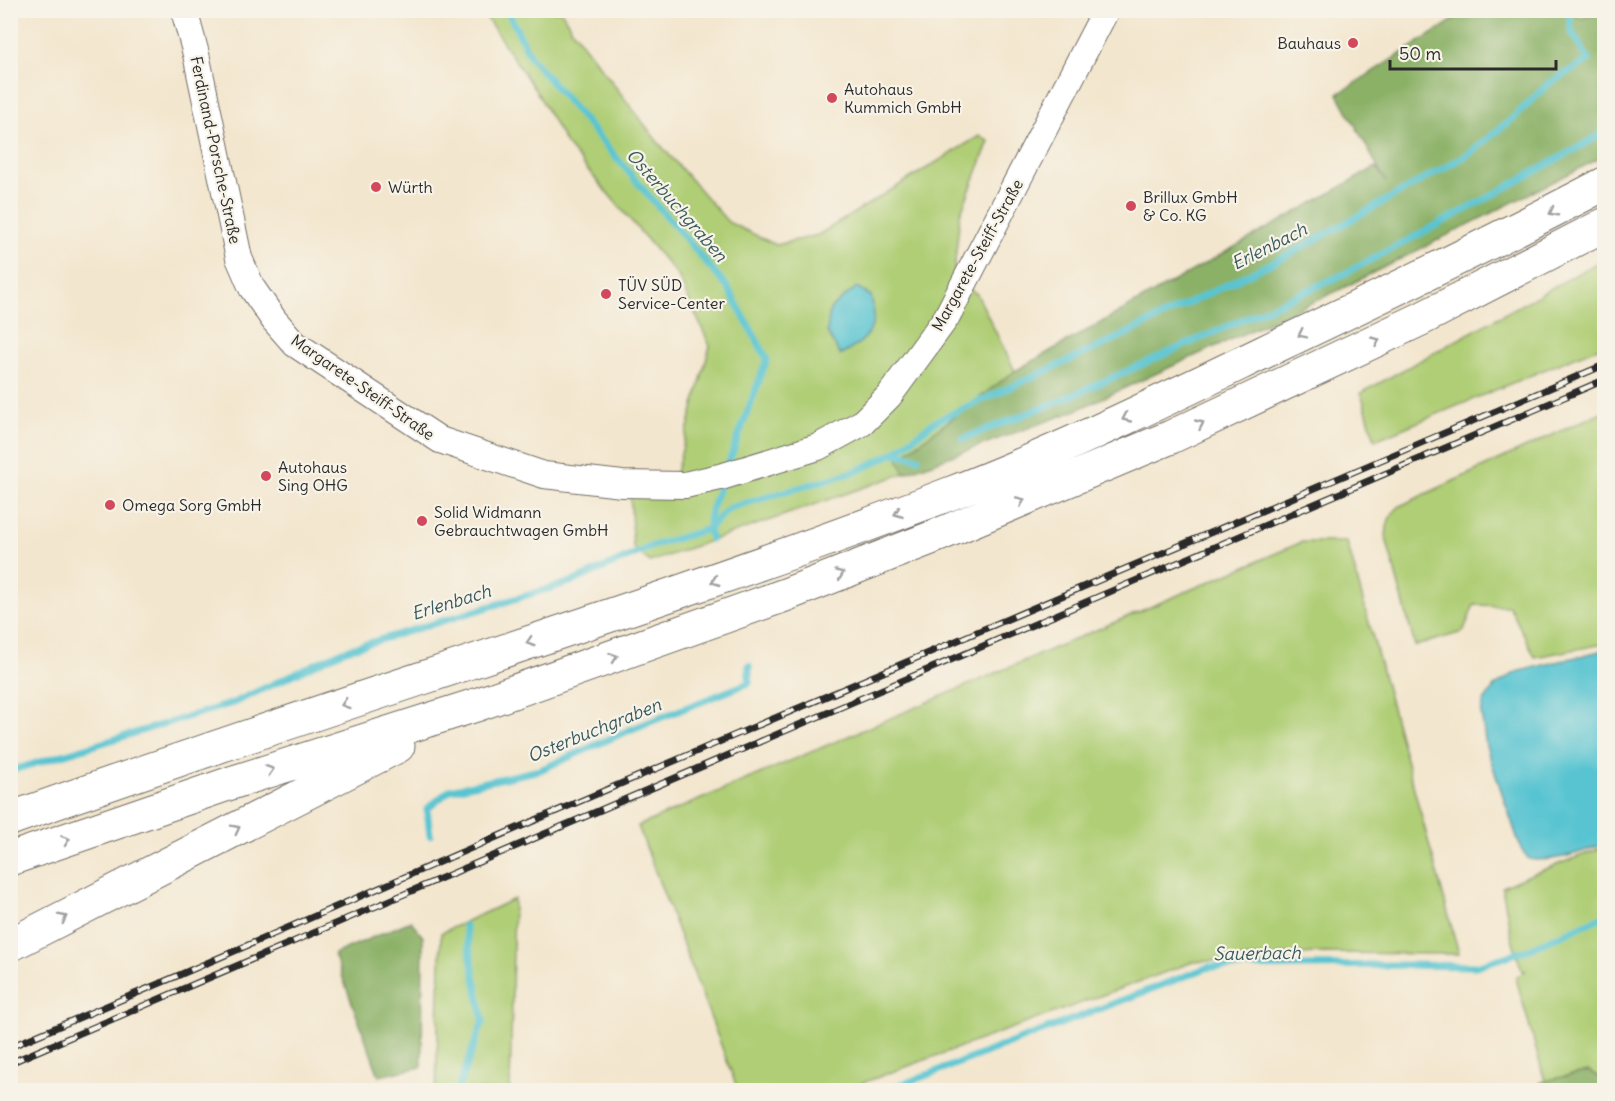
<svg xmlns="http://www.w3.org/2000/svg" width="1615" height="1101" viewBox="0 0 1615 1101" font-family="Delius,sans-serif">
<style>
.green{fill:#afce75;stroke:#6d7c50;stroke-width:1.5}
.forest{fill:#8bb166;stroke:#5b6e48;stroke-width:1.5}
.water{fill:#58c4d1;stroke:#42787e;stroke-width:1.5}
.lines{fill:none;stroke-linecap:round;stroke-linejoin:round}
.stream{stroke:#58c4d1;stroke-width:7}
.street-casing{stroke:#716c64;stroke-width:28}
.highway-casing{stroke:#716c64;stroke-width:35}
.street{stroke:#fff;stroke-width:26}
.highway{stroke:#fff;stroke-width:33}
.rail-casing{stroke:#2b2b2b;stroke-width:7}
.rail{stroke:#f7f3e8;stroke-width:4.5;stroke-dasharray:14;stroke-linecap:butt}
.oneway{stroke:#a0a0a0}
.poi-dot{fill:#d1495b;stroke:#f7f3e8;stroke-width:2}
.labels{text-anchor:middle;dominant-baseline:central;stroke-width:4.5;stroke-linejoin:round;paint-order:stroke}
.poi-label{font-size:16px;fill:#2b2b2b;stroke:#f7f3e8;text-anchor:start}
.street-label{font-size:16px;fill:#2b2b2b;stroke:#f7f3e8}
.water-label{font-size:18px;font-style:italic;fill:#38595d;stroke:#f7f3e8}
</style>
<rect width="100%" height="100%" fill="#f7f3e8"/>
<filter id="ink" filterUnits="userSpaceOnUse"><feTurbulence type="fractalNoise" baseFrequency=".0167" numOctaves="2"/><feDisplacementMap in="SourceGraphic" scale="12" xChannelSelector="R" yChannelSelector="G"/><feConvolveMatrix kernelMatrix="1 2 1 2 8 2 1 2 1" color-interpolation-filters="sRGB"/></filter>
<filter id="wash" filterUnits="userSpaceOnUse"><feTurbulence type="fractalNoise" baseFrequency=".008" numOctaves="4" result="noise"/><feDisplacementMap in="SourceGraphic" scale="24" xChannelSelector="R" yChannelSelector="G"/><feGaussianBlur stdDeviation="1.35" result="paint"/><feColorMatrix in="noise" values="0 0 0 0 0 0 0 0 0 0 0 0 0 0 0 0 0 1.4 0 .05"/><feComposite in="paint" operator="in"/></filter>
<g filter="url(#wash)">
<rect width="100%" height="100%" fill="#f3e6ce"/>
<path class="green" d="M 482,11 L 561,11 L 573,31 L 657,141 L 728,222 L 776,245 L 818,235 L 979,136 L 989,141 L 960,215 L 953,279 L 977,294 L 1015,371 L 899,459 L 905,473 L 650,562 L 633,548 L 629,473 L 675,476 L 710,346 L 678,276 L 566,144 L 539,96 Z
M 1570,11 L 1604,11 L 1604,12 L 1581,19 Z
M 1604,259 L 1604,345 L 1375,440 L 1361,393 Z
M 1604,411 L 1604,644 L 1535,657 L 1509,606 L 1474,605 L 1463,632 L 1415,646 L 1386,538 C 1387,523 1388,516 1400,506 Z
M 1302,542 L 1347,542 L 1459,954 L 1315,953 L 1193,962 L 843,1090 L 738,1090 L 638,826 Z
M 1604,847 L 1604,1080 L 1588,1071 L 1545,1081 L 1516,978 L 1526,970 L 1522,971 L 1511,935 L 1502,887 L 1527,876 Z
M 514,899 L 510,1090 L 436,1090 L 441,933 Z"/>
<path class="forest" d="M 1469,10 L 1570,11 L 1581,19 L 1604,12 L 1604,156 L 1337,291 L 1072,412 L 905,473 L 898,459 L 1015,371 L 1376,167 L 1386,182 L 1338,94 Z
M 411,921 L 423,937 L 422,1067 L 379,1076 L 334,954 Z
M 1589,1071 L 1604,1080 L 1604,1090 L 1541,1090 L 1540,1082 Z"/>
<path class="water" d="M 857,287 L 871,296 C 880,327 867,342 840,355 L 827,332 L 830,309 Z
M 1604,650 L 1604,844 C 1581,852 1555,863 1529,859 L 1521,849 L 1486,746 L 1481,713 L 1484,701 L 1494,687 L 1516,672 Z"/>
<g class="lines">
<path class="stream" d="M 507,10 L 531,58 L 728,288 L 767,359 L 727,467
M 962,439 L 1062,400 L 1340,276 L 1469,208 L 1604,133
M 894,453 L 918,458
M 711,539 C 705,520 714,501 721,483
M 10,771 L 233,703 L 343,651 L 574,581 L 655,545 L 708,529 L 729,508 L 857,471 L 894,453 L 934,422 L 1105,344 L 1292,253 L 1467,155 L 1511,120 L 1549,83 L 1589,60 L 1572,33 L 1568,10
M 430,835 L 427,809 L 450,790 L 540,770 L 632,729 L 749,683 L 749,666
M 460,1090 L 459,1086 L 483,1021 L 465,926
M 888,1090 L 1209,967 L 1400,965 L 1476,966 L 1527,950 L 1604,916"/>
</g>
</g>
<g filter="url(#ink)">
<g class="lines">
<g class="street-casing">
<path id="street" d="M 184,10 L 196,54 L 239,258 L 252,288 L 274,320 L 295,344 L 440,440 L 544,475 L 622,484 L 685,485 L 724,476 L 818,447 L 862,423 L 889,396 L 946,318 L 1106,10"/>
</g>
<g class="highway-casing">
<path id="highway" d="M 10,819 C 322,706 640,613 949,494 C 1056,453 1160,402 1264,352 C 1378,298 1492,243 1604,184
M 10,859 L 231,783 L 479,704 L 785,595 L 931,538 L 1171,437 L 1421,319 L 1604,225
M 10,945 L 398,746"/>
</g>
<use href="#street" class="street"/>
<use href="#highway" class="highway"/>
<g class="rail-casing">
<path id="rail" d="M 10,1047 L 177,976 L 538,819 L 1604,365
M 10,1063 L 1604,380"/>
</g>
<use href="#rail" class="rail"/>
</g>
<defs><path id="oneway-chevron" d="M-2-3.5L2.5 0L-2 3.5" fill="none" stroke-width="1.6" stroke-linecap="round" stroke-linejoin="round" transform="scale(1.5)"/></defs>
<g class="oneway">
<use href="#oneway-chevron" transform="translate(1553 212) rotate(152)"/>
<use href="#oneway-chevron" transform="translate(1302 334) rotate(154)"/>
<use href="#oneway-chevron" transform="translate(1376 341) rotate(-25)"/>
<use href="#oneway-chevron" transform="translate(1126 418) rotate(155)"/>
<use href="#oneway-chevron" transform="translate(1200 424) rotate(-25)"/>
<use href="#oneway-chevron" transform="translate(1021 501) rotate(-23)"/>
<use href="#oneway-chevron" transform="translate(898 513) rotate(160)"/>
<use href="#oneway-chevron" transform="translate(840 574) rotate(-21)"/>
<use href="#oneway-chevron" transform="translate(715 581) rotate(160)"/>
<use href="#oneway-chevron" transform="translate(530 642) rotate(162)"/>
<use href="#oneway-chevron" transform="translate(614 657) rotate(-19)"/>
<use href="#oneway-chevron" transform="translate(345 704) rotate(162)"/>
<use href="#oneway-chevron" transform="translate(270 770) rotate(-18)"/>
<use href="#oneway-chevron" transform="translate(236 829) rotate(-27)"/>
<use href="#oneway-chevron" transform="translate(66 840) rotate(-19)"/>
<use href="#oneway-chevron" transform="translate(63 918) rotate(-27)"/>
</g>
</g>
<g class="poi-dot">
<circle cx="1353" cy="43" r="6"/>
<circle cx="832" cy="98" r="6"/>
<circle cx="376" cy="187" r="6"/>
<circle cx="1131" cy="206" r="6"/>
<circle cx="606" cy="294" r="6"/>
<circle cx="266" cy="476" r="6"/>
<circle cx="110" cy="505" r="6"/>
<circle cx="422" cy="521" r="6"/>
</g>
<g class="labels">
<g class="poi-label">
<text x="1341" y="43" text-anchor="end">Bauhaus</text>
<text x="844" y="89">Autohaus<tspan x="844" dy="18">Kummich GmbH</tspan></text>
<text x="388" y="187">Würth</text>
<text x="1143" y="197">Brillux GmbH<tspan x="1143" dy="18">&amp; Co. KG</tspan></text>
<text x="618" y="285">TÜV SÜD<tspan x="618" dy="18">Service-Center</tspan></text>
<text x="278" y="467">Autohaus<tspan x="278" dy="18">Sing OHG</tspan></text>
<text x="122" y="505">Omega Sorg GmbH</text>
<text x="434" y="512">Solid Widmann<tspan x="434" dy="18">Gebrauchtwagen GmbH</tspan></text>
</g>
<g class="street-label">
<text transform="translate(216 150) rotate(78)">Ferdinand-Porsche-Straße</text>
<text transform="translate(977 255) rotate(-61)">Margarete-Steiff-Straße</text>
<text transform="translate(363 387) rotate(35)">Margarete-Steiff-Straße</text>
</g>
<g class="water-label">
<text transform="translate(677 205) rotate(49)">Osterbuchgraben</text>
<text transform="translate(1269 246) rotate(-27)">Erlenbach</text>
<text transform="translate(451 602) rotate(-17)">Erlenbach</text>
<text transform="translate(594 730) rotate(-22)">Osterbuchgraben</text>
<text transform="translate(1257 953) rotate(-1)">Sauerbach</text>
</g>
</g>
<rect width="1615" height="1101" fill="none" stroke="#f7f3e8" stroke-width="36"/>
<path d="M1390 60v9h166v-9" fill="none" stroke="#2b2b2b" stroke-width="3"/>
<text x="1399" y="60" font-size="18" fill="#2b2b2b" stroke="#f7f3e8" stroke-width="4.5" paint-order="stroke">50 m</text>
</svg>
